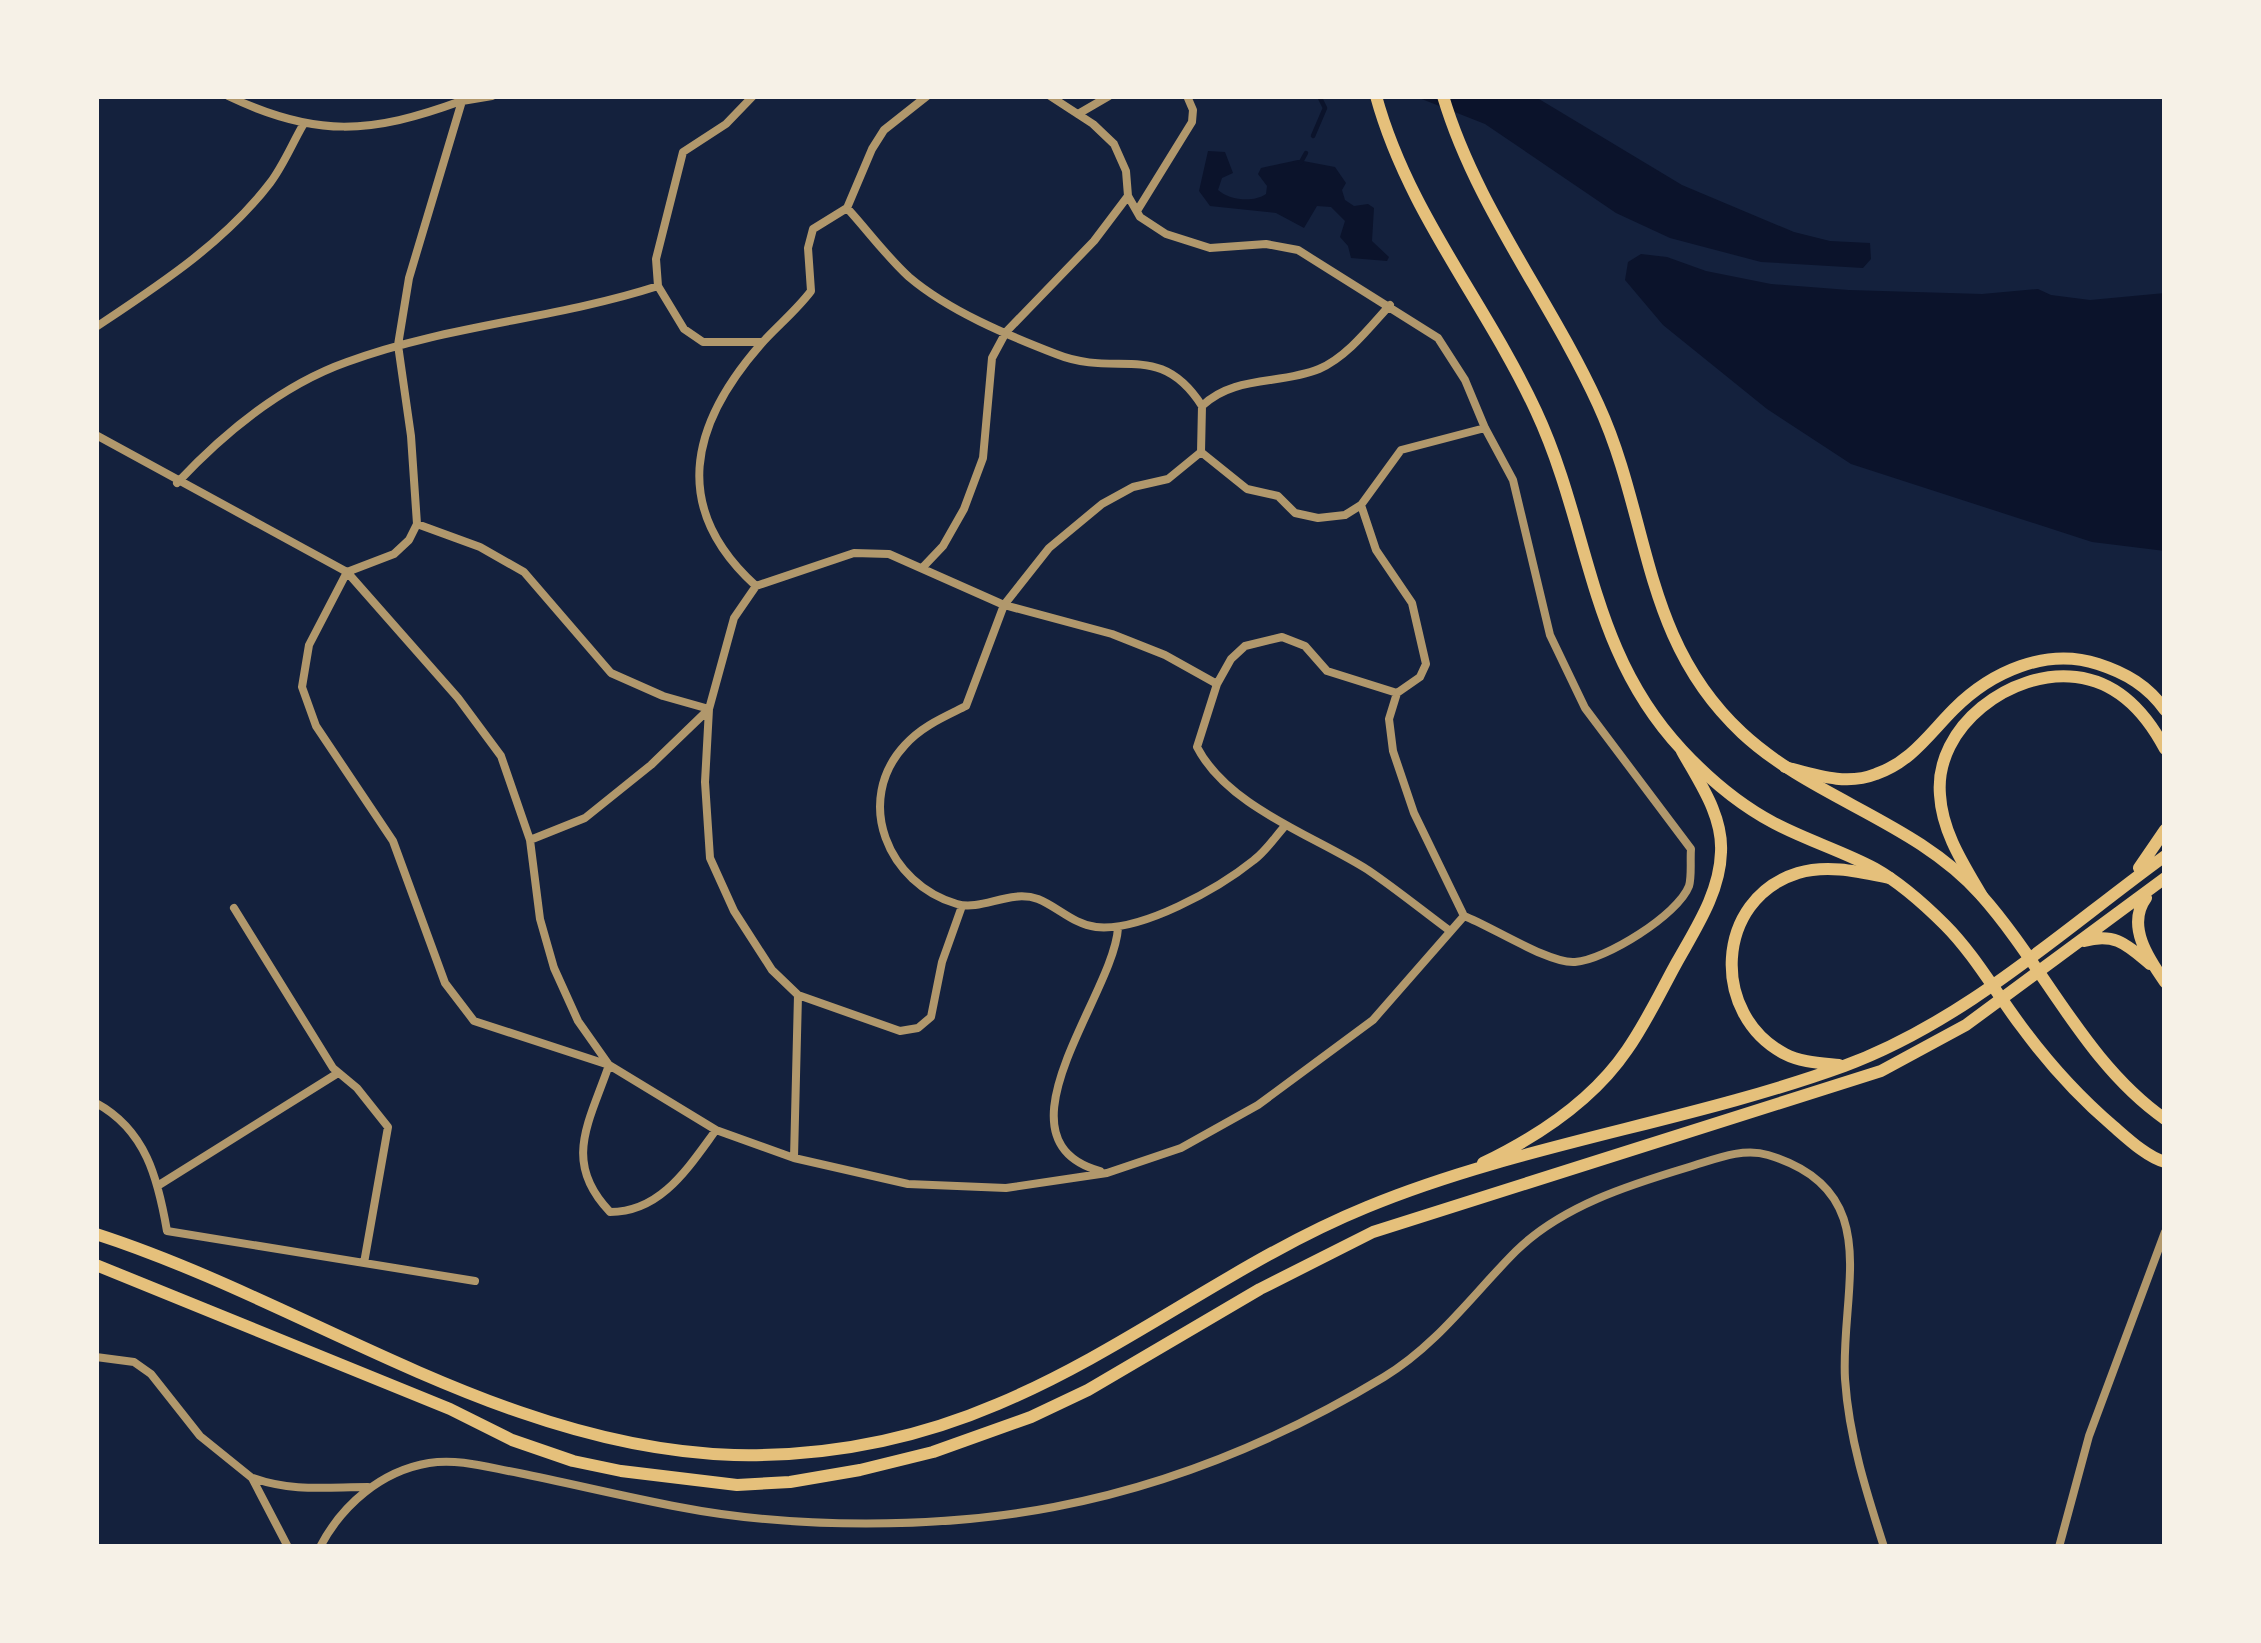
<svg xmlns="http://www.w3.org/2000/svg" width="2261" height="1643" viewBox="0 0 2261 1643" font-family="Raleway,sans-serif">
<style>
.water{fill:#0b132b}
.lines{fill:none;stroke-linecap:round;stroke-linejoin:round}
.stream{stroke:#0b132b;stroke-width:4.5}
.minor{stroke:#b1986c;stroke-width:8}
.primary{stroke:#e5c07b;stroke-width:12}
.trunk{stroke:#e5c07b;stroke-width:12}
</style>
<rect width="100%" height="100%" fill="#14213d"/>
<path class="water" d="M 1414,96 L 1534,96 L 1682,185 L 1794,232 L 1830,241 L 1870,243 L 1871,259 L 1863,268 L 1761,262 L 1670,238 L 1616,213 L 1485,124 Z
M 1208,151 L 1225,152 L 1233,173 L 1222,178 L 1218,190 C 1229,200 1253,203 1266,194 L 1267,186 L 1258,174 L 1261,168 L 1298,160 L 1335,167 L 1346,183 L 1342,190 L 1345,200 L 1354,206 L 1368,204 L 1374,208 L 1372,241 L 1389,257 L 1387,261 L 1351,258 L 1348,246 L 1340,237 L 1345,221 L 1331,207 L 1317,206 L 1304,228 L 1276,213 L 1210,206 L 1199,191 Z
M 1641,254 L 1667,257 L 1706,271 L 1771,284 L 1849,290 L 1982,294 L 2038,289 L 2051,295 L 2090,300 L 2165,293 L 2165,551 L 2092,542 L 1851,464 L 1767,409 L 1663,325 L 1625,280 L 1628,262 Z"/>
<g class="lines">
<path class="stream" d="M 1313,136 L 1325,108 L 1319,96
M 1301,162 L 1306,153"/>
<path class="minor" d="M 228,96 C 316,138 371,134 461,101
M 753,96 L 726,124 L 683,152 L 656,259 L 658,286 L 684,329 L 703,342 L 762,342
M 462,97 L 462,101 L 492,96
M 462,101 L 409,278 L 398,345 L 411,436 L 417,524 L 409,540 L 394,554 L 347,572 L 309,645 L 302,687 L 316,726 L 393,841 L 445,983 L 474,1021 L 609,1065 C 589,1123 562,1162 610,1212 C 661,1212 688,1168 716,1130
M 1078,114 L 1109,96
M 847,208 C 868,231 887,257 909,277 C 949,311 1007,335 1056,354 C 1118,379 1159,339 1202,406
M 1137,211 L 1192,122 L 1193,110 L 1187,96
M 1390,305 C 1370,327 1347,357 1319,369 C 1280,385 1234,375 1202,406 L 1201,452 L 1247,489 L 1278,496 L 1295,513 L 1318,518 L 1345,515 L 1361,505 L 1401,450 L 1485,428
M 96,327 C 159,285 224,243 270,183 C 283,166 292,144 303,125
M 96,435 L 347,572 L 458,698 L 501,756 L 530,840 L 540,919 L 554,968 L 578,1021 L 609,1065 L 716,1130 L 794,1158 L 908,1184 L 1006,1188 L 1107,1173 L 1181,1148 L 1258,1105 L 1373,1020 L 1464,916 C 1491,926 1549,964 1575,962 C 1605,960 1678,915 1689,886 C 1692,876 1690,860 1691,849 L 1585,708 L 1550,635 L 1513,480 L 1485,428 L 1465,380 L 1438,338 L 1298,250 L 1266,244 L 1210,248 L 1166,234 L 1140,217 L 1128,196 L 1126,171 L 1114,144 L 1093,124 L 1050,96
M 1201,452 L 1168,479 L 1133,487 L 1102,504 L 1049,548 L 1004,605 L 966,706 C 944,717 922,726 905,745 C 853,801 888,884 957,904 C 982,911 1010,889 1038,899 C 1058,907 1073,924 1096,927 C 1141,932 1218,889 1254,860 C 1266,851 1275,837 1285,826
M 177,483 C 224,433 282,385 347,362 C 447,325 556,319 658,286
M 1361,505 L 1376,550 L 1412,603 L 1426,664 L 1420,677 L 1397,693 L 1389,719 L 1393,751 L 1414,813 L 1464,916
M 417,524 L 480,547 L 524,572 L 611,673 L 663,696 L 709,709
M 924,566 L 943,546 L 964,509 L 983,458 L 992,358 L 1006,332 L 1094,241 L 1128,196
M 756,586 C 670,508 690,425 761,344 C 777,326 796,311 811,291 L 808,248 L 813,229 L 847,208 L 872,149 L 884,130 L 927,96
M 1397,693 L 1327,671 L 1305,646 L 1282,637 L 1245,646 L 1231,659 L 1217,684 L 1197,747 C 1228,807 1313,835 1368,870 C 1396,889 1423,911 1450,931
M 530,840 L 585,818 L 651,765 L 708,710
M 962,906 L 942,962 L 931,1017 L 918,1028 L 900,1031 L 798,995 L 772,970 L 734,911 L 710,858 L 705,782 L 709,709 L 734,618 L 756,586 L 854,553 L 889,554 L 1004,605 L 1112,634 L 1165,655 L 1217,684
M 234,908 L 333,1068 L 357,1088 L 388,1127 L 364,1263
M 96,1103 C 146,1130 158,1179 167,1231 L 475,1281
M 794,1158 L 798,995
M 1100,1171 C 988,1140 1114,995 1118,928
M 159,1185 L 338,1073
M 96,1357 L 134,1362 L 151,1374 L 200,1436 L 252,1478 L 288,1547
M 253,1478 C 292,1492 328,1487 368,1487
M 320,1547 C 342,1505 381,1471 429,1463 C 459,1458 490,1468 519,1473 C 573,1484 626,1497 679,1507 C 792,1529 940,1529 1054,1507 C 1170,1485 1283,1438 1384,1377 C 1437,1345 1473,1294 1516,1251 C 1562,1206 1629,1185 1689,1167 C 1713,1160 1742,1147 1768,1155 C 1887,1191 1840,1289 1845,1379 C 1849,1438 1866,1491 1884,1547
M 2059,1547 L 2089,1436 L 2165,1232"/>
<path class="primary" d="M 1376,96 C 1408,213 1486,303 1536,411 C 1591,529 1588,650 1682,750 C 1708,778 1740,805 1774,823 C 1806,840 1842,851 1874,868 C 1899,882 1924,904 1945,925 C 1974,954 1996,993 2021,1026 C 2049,1064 2078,1096 2113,1126 C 2128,1139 2147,1157 2165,1162
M 1443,96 C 1476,207 1550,299 1598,404 C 1651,519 1641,639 1742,733 C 1813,799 1915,821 1981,895 C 2045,967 2085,1063 2165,1119"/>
<path class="trunk" d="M 1785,767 C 1816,775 1846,786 1876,774 C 1911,762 1929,734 1954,709 C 1991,672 2046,647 2098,664 C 2126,673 2148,686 2165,710
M 2139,868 L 2165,830
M 1982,896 C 1964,865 1942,832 1940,795 C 1934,726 2012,669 2076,677 C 2119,682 2146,713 2165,749
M 2146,898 C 2126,925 2148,958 2165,982
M 2084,941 C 2115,932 2127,945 2150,964
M 1839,1065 C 1821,1063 1800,1062 1785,1054 C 1710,1015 1714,899 1798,873 C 1828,864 1860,872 1890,878
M 1483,1163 C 1537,1137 1593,1100 1627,1050 C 1646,1023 1661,991 1677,962 C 1696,928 1720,892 1721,852 C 1723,815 1699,782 1682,751
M 96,1234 C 309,1303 504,1448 734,1455 C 825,1457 914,1440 998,1404 C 1127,1350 1237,1260 1367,1207 C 1517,1145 1690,1122 1844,1066 C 1964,1022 2063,930 2165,856
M 96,1265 L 450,1409 L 512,1440 L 573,1461 L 621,1471 L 737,1485 L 790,1482 L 860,1470 L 933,1452 L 1031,1417 L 1088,1390 L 1260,1289 L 1373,1232 L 1881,1071 L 1966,1025 L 2165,878"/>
</g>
<rect width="2261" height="1643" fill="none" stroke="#f6f1e7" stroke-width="198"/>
</svg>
